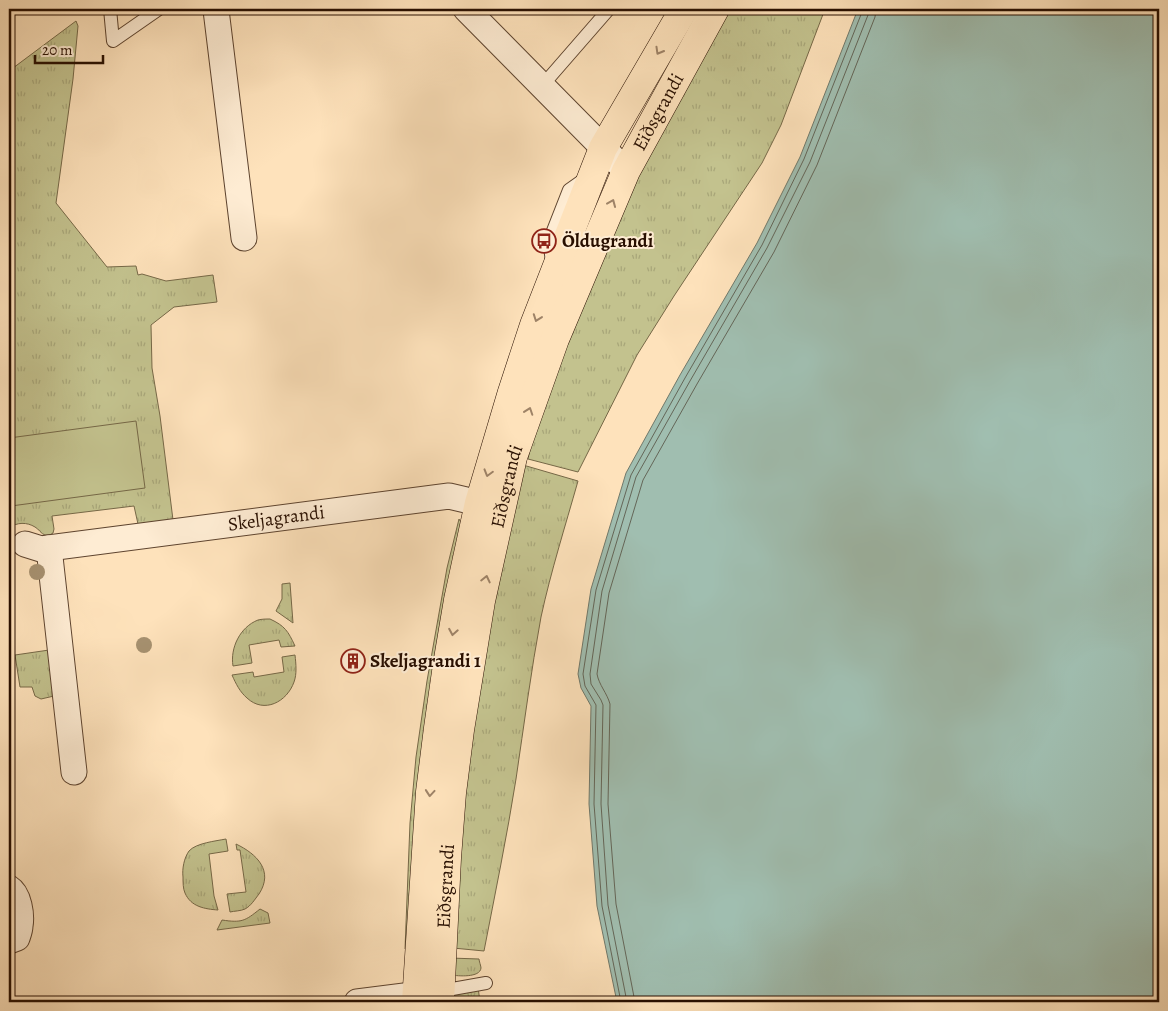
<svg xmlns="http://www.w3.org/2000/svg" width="1168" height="1011" viewBox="0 0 1168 1011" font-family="Alegreya,serif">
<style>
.grass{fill:url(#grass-tufts);stroke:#766847}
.garden{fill:#c3c28e;stroke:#766847}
.water{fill:#a0beb0;stroke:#70786a}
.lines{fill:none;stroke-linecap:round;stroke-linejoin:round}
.shore{stroke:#646658;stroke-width:1}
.lane-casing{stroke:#5e442f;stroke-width:14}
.street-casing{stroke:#5e442f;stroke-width:27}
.primary-casing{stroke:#280f00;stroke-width:29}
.lane{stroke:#feecd3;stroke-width:12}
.street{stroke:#feecd3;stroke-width:25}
.primary{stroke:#fee2bb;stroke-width:28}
.tree{fill:#a69170}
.oneway{stroke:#9e8367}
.labels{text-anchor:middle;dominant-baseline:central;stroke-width:4;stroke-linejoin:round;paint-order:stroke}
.street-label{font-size:19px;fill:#280f00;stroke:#feecd3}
.poi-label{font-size:19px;font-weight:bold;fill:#280f00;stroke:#feecd3;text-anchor:start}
</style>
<defs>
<pattern id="grass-tufts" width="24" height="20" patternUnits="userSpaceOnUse" patternTransform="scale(1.25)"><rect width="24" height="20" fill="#c3c28e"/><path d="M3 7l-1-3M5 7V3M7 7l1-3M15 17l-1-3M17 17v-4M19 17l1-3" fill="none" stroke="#a8a679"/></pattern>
</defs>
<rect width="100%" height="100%" fill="#fee2bb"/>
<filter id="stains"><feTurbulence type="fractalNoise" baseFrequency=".004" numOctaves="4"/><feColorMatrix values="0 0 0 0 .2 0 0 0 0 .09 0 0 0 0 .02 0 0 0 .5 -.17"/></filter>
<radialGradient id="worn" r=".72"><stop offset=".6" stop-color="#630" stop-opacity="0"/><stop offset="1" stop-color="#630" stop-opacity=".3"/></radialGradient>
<path class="grass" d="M 729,9 L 825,9 L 781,125 L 762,163 L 674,296 L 637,355 L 578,472 L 528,459 L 536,421 L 566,335 L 666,116 Z
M 76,21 L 78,26 L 73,79 L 56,203 L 107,267 L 136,266 L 138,275 L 142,274 L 166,281 L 213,275 L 217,302 L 174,307 L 151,325 L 152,368 L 160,416 L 173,520 L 138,524 L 134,506 L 52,516 L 54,529 L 53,533 C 50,535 48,536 45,535 C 41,534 39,529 35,527 C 27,522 17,522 9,528 L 9,71 Z
M 523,465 L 578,481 C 565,527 551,571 541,617 C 531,671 524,725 516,779 C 507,836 495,894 484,951 L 453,948 L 470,709 Z
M 459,519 L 462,524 L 411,946 L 405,949 L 410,823 L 416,757 L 427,681 L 447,568 Z
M 290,583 L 293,623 L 276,611 L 282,599 L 282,584 Z
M 270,619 C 285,626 288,631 295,646 L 281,647 L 279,640 L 249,645 L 252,663 L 233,666 C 230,648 240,627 258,620 C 262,619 266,619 270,619 Z
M 56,649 L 54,696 L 41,699 L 35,696 L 32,687 L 20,687 L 15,655 Z
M 295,655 C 296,664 297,674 294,682 C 287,702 264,714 247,698 C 240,692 236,684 232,675 L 253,672 L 254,677 L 284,672 L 282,657 Z
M 226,839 L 228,851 L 209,854 L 214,896 L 218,910 C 205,909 191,907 185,893 C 183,889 183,882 183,877 C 182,869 184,858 189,851 C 196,843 216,841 226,839 Z
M 236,844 C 257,854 274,871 259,894 C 255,899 251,906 245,909 C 241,911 234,911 230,912 L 227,894 L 246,892 L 240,850 L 237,850 Z
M 260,909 L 268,913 L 270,923 L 217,930 L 222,920 C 242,923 245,921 260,909 Z
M 450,958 L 479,959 C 479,961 481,966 481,968 C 480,978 458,976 451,975 Z
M 478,987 L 480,1002 L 448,1002 L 451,993 Z"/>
<path class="garden" d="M 136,421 L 145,488 L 11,506 L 9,487 L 9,438 Z"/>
<path class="water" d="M 858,9 L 1159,9 L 1159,1002 L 617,1002 L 597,906 L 589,804 L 591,706 L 581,688 L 578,674 L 591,589 L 626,473 L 680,375 L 757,243 L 800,157 Z"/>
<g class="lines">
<path class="shore" d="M 621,1002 L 602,906 L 594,804 L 596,705 L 585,686 L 583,674 L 596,590 L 631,475 L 685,378 L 762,245 L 804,159 L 862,12 L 863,9
M 627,1002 L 608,905 L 601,804 L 603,705 L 601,700 L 591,684 L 590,674 L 602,591 L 636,477 L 690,381 L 767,248 L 810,162 L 868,15 L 869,9
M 635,1002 L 616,904 L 608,804 L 610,704 C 607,693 599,685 597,674 L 609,593 L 643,480 L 697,384 L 774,252 L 817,165 L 875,17 L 876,9"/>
<g class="lane-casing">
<path id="lane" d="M 110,9 L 113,41 L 159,9
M 542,86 L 609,9
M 552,261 L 549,241 L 569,190 L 586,178
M 441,991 L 486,983"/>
</g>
<g class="street-casing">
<g id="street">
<path d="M 218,9 L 216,10 L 244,238"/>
<path d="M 466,9 L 626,171"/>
<path id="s1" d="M 25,544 L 41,549 L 449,496 L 500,508"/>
<path d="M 49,548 L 74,772"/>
<path d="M 9,888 C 19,894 22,915 20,926 C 20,930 18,935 17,938 L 9,941"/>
<path d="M 357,1002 L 436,992"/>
</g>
</g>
<g class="primary-casing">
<g id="primary">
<path d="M 416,1002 L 430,792 L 438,728 L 447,665 L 458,600 L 479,503 L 512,392 L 534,325 L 603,148 L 684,9"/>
<path id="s2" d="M 440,1002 L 447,858 L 452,793 L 460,730 L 481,601 L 513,457 L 555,339 L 626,171 L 715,9"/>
</g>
</g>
<use href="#lane" class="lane"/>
<use href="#street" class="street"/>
<use href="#primary" class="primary"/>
</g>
<g class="tree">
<circle cx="37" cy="572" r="8"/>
<circle cx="144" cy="645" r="8"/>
</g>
<defs><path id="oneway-chevron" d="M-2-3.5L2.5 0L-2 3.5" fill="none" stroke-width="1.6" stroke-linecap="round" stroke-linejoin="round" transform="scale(1.25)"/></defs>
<g class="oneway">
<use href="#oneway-chevron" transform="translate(659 51) rotate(120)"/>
<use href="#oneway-chevron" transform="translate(612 203) rotate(-67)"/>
<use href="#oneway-chevron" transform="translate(537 318) rotate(110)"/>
<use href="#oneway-chevron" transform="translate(529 411) rotate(-71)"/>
<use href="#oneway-chevron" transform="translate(488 473) rotate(106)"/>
<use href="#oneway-chevron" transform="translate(486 579) rotate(-77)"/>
<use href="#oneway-chevron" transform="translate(453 632) rotate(100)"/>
<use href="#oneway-chevron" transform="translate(430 793) rotate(95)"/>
</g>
<defs>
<g id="bus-ring" transform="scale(1.25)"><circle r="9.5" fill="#feecd3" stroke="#8f2418" stroke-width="1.5"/><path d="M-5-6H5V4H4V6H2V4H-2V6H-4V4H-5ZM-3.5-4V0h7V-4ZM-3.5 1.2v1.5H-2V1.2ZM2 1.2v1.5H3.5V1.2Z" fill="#8f2418"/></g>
<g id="building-ring" transform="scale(1.25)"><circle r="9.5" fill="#feecd3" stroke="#8f2418" stroke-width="1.5"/><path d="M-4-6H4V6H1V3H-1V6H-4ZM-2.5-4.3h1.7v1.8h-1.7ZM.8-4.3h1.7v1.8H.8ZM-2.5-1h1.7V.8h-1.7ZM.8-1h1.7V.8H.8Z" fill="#8f2418"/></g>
</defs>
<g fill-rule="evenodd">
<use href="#bus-ring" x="544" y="241"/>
<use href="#building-ring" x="353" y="661"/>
</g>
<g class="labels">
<g class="street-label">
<text stroke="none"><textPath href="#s2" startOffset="926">Eiðsgrandi</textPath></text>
<text stroke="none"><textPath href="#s2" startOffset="521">Eiðsgrandi</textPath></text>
<text stroke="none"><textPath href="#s1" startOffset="254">Skeljagrandi</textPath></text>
<text stroke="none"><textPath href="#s2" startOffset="116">Eiðsgrandi</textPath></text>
</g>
<g class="poi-label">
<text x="562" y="241">Öldugrandi</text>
<text x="370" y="661">Skeljagrandi 1</text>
</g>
</g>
<rect width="1168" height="1011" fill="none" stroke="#fee2bb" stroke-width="30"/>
<rect x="10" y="10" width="1148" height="991" fill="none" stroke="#280f00" stroke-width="2.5"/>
<rect x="15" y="15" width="1138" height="981" fill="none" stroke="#280f00"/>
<path d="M35 55v8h68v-8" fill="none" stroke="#280f00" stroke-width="2.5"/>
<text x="42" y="55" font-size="15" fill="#280f00" stroke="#feecd3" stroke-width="4" paint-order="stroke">20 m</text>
<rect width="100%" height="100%" filter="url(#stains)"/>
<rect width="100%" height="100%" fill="url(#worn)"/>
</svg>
